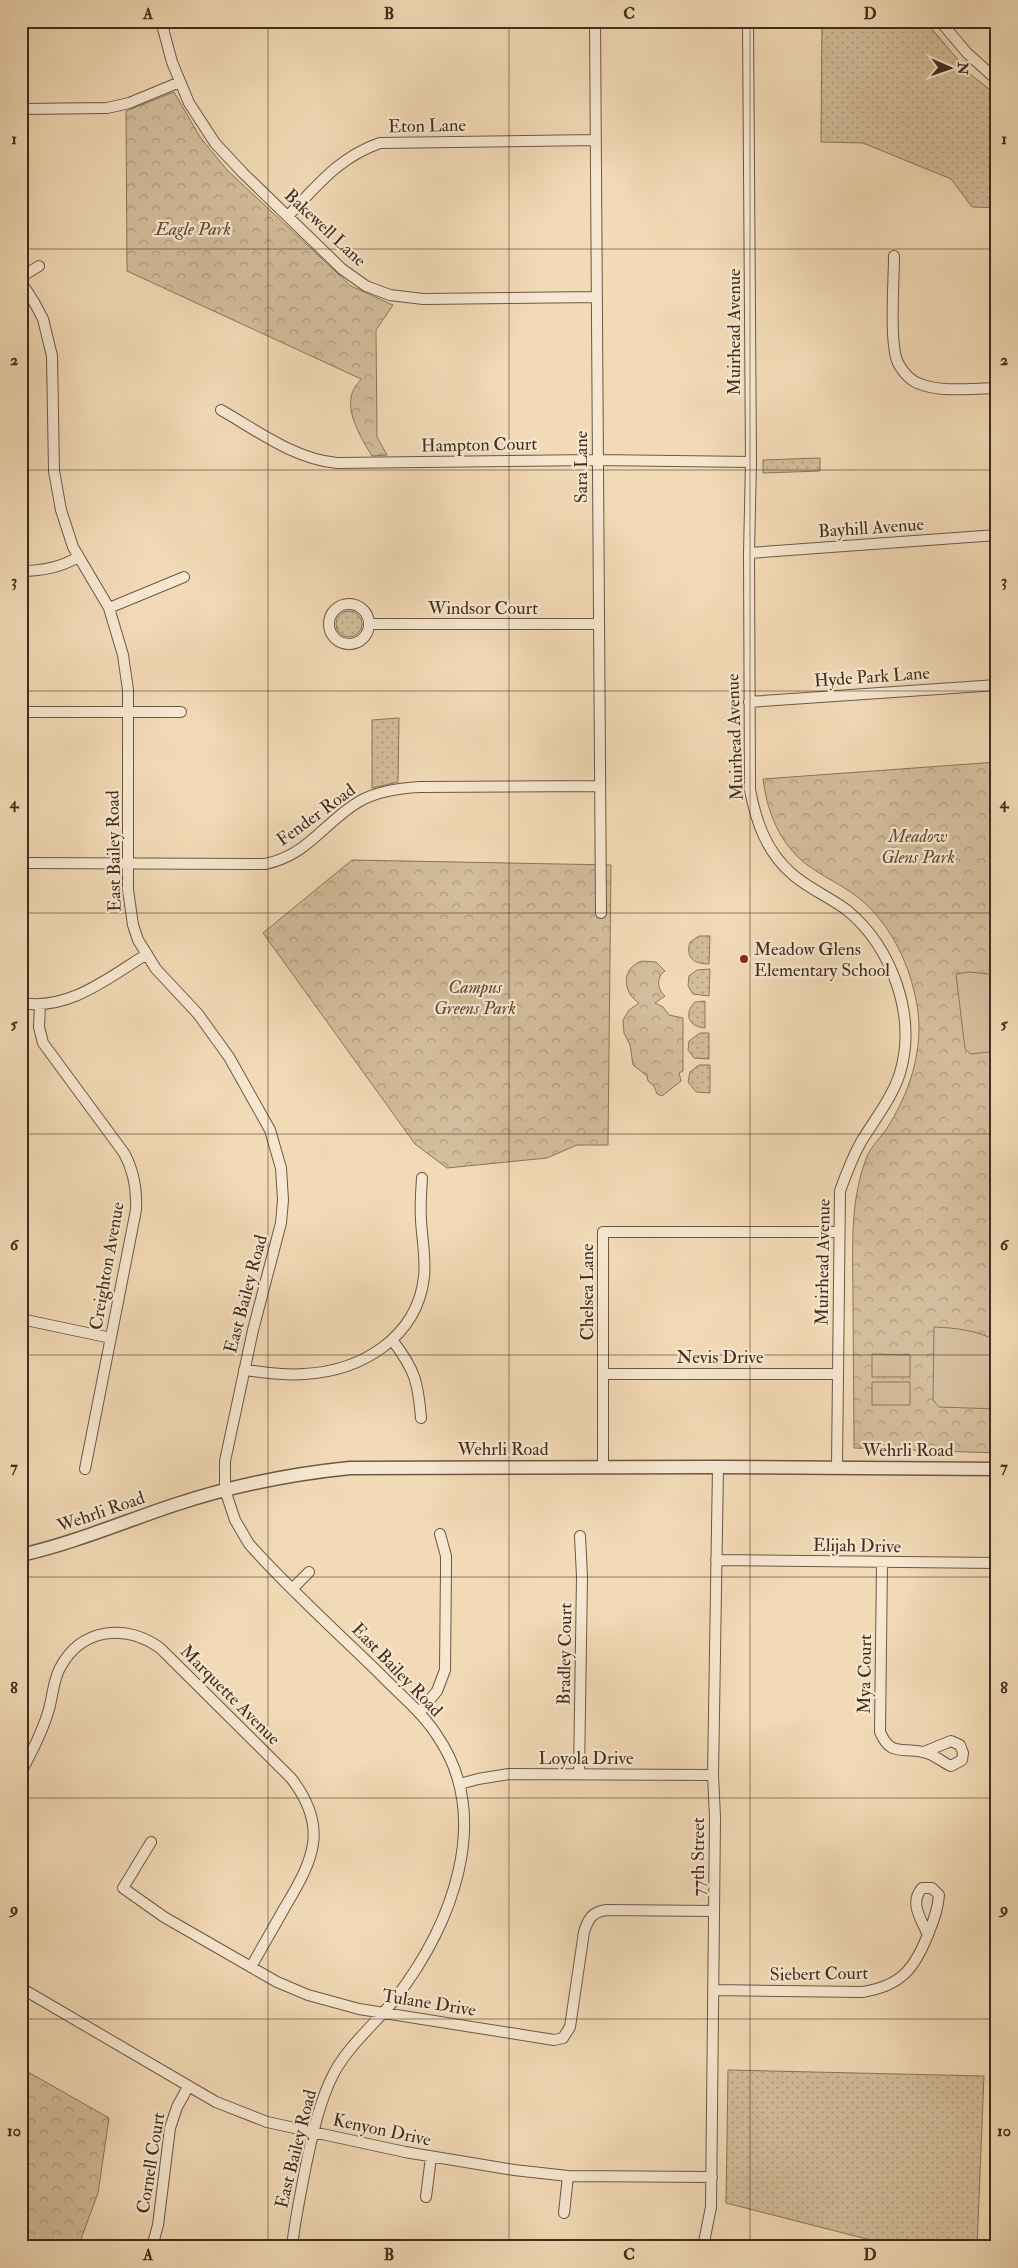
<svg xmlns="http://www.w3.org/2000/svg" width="1018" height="2268" viewBox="0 0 1018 2268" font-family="'IM FELL Double Pica',serif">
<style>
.grass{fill:url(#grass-dots);stroke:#8a755e}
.park{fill:url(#park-crowns);stroke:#8a755e}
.pitch{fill:#d4bd9c;stroke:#8a755e}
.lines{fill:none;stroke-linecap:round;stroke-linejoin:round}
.minor-casing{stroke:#6d5846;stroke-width:12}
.tertiary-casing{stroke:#6d5846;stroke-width:15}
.minor{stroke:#f7e7d0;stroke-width:10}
.tertiary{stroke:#f7e7d0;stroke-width:12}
.grid{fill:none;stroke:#412d20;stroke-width:1;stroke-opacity:0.55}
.poi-dot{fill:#8f2418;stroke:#f7e7d0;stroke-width:2}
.labels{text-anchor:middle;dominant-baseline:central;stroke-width:4.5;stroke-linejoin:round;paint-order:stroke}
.street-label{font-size:18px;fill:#412d20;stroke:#f7e7d0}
.park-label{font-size:18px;font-style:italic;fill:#5e4a39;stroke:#f7e7d0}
.poi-label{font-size:18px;fill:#412d20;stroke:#f7e7d0;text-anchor:start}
.neatline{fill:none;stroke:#412d20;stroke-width:2}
.grid-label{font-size:16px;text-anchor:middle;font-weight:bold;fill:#412d20}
</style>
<defs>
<pattern id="grass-dots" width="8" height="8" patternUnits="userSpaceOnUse" patternTransform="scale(1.25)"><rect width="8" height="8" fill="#d4bd9c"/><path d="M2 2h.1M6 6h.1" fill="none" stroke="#ae9a7f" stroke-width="1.8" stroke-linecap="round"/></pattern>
<pattern id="park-crowns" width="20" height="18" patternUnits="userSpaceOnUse" patternTransform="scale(1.25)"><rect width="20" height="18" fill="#d4bd9c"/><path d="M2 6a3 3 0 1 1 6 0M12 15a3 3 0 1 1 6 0" fill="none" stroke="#ae9a7f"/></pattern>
</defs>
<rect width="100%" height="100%" fill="#f2dab6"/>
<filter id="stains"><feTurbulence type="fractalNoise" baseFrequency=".004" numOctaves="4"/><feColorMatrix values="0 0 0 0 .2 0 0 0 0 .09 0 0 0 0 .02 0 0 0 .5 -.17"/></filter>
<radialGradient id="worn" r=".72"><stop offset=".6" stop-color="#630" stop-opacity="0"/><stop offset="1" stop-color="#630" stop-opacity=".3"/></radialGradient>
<path class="grass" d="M 822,21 L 925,21 L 971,75 L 997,95 L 997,208 L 972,207 L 951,179 L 863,143 L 821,142 Z
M 820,458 L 820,471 L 763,473 L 763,460 Z
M336 624a13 13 0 1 1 26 0a13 13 0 1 1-26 0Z
M 399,718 L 398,782 L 372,788 L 372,720 Z
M 699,936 L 710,936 L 709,964 C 695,964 685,959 690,942 Z
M 710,969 L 709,996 L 693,994 L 688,986 L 689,976 L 697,970 Z
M 705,1001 L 705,1028 C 689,1027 683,1014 695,1002 Z
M 700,1033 L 709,1033 L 709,1059 L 694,1058 L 688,1050 L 689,1041 Z
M 699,1065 L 710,1065 L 710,1093 L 696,1092 L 688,1082 L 690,1072 Z
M 728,2070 L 984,2076 L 977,2247 L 898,2247 L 726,2203 Z"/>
<path class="park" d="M 174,92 L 200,137 L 227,170 L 351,286 L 393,305 L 376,330 L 377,437 L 387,455 L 372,456 C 361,438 343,409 354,389 C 356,385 359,382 361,379 L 127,271 L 126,111 Z
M 997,762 L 997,1453 L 854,1448 C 854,1399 853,1350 853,1301 C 853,1253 849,1204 866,1159 C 870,1146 883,1136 889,1125 C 913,1086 926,1040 915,995 C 907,959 889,923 860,899 C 843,885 823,877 806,864 C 779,843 767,811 763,779 Z
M 352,860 L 611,865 L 608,1145 L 577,1145 L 547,1158 L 447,1168 L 415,1144 L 263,933 Z
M 642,961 L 656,962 L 665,971 C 656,977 657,989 665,996 L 655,1003 L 663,1007 L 669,1015 L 683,1018 L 683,1071 L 679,1073 L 681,1081 L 662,1096 L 657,1094 L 654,1086 L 648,1081 L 647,1076 L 633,1065 L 630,1045 L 624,1033 L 623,1020 L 629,1010 L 639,1003 C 622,992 621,968 642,961 Z
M 21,2068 L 109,2118 L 98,2193 L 78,2247 L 21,2247 Z"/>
<path class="pitch" d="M 969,972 L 997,975 L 997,1051 L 971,1054 L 965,1049 L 956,974 Z
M 934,1327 C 957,1328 976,1330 997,1341 L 997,1409 L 939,1407 L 933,1400 Z
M 872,1354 L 910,1355 L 910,1377 L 872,1377 Z
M 872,1382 L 910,1382 L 910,1405 L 872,1405 Z"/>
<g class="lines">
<g class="minor-casing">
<path id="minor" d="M 161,21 L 172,62 L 189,103 L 215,143 L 243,173 L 342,269 L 366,286 L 390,295 L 423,299 L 596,297
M 595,21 L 601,913
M 748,21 L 751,462 L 749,553 L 750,790 C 756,821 766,851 791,873 C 807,888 830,897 848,911 C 892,948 917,1016 900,1073 C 892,1098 875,1119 861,1142 C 852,1158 846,1174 840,1191 L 837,1467
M 940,21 L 967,53 L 997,80
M 21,109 L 107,108 L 129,103 L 180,82
M 288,216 C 317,186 339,157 380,143 L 596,140
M 894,256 C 894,280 889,344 898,363 C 903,372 911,381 920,384 C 943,393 973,388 997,388
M 21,277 L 39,266
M 21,282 L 34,302 L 43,319 L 52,356 L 54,471 L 61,510 L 73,547 L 109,608 L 123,655 L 128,690 L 128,890 L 133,925 L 138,940 L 156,969 L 198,1014 L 229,1057 L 270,1130 L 281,1168 L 283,1200 L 281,1223 L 253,1330 L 225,1461 L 225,1490 L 235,1520 L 249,1544 C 289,1589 336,1631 379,1673 C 398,1693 421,1711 436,1734 C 495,1818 451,1926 395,1999 C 375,2024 349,2045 334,2073 C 319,2102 313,2133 306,2165 C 301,2192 295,2219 292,2247
M 221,410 C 258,431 294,459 337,463 L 597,460 L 751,462
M 749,553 L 997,535
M 21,571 C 42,571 60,568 78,557
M329 624a20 20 0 1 1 40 0a20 20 0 1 1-40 0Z
M 109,608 L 184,577
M 369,624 L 598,624
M 749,702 L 997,685
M 21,712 L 181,712
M 21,863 L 265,864 C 309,855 325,821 360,801 C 378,791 400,788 420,787 L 599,786
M 21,1003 C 69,1011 108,978 147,954
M 40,1005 L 39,1027 L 43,1043 L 124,1153 C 134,1171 137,1189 136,1210 L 85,1469
M 21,1319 L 111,1338
M 393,1341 C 415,1370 418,1382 421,1418
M 244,1370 C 264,1372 284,1376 304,1374 C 361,1371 417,1338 424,1277 C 426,1258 422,1239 421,1220 C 420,1206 421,1192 422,1178
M 603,1374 L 837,1374
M 603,1467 L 603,1232 L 838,1232
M 716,1560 L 997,1563
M 882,1562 L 880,1732 C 891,1757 901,1747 923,1752 C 932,1753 942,1762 951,1766 L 962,1760 L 963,1753 L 960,1745 L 951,1741 L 924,1752
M 293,1588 L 309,1572
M 419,1713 L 437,1691 L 445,1670 L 446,1568 L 446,1556 L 440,1534
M 21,1772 C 32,1752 43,1731 49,1709 C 53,1695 53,1681 60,1668 C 81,1628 126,1623 160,1648 L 291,1778 C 329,1827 314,1859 285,1907 C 274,1927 262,1947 251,1967
M 579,1774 L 582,1577 L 580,1536
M 460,1784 L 478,1779 L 509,1774 L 713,1775
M 151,1842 L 123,1888 L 164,1917 L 251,1967 L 277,1982 L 308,1995 L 359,2009 L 554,2040 L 563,2038 L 570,2027 L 584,1932 C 588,1919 592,1912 606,1910 L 714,1911
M 21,1988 L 216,2102 L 267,2122 L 405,2152 L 514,2170 L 568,2176 L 712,2177
M 713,1990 L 862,1992 C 902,1986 915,1968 929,1932 C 934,1920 938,1909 939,1895 L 932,1888 L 922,1888 C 909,1903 921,1919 928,1935
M 426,2197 L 431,2157
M 564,2213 L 568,2176
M 152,2247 L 158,2225 L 170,2128 L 177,2107 L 188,2087
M 703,2247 L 711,2207 L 715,1817 L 713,1775 L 718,1467"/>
</g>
<g class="tertiary-casing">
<path id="tertiary" d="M 21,1555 C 74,1543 123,1522 174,1505 C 231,1486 290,1474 350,1468 L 718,1467 L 997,1469"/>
</g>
<use href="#minor" class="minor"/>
<use href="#tertiary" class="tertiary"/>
</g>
<path class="grid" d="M 268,21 L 268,2247M 509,21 L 509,2247M 750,21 L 750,2247M 21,249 L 997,249M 21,470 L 997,470M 21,691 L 997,691M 21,913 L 997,913M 21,1134 L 997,1134M 21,1355 L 997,1355M 21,1577 L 997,1577M 21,1798 L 997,1798M 21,2019 L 997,2019"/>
<circle class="poi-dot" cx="744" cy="959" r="5"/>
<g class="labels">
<g class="street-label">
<text transform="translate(427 126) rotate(-1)">Eton Lane</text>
<text transform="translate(325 228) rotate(43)">Bakewell Lane</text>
<text transform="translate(734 332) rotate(-90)">Muirhead Avenue</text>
<text transform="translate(479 445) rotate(-1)">Hampton Court</text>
<text transform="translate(581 467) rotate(-90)">Sara Lane</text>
<text transform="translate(871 528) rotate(-4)">Bayhill Avenue</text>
<text x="483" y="608">Windsor Court</text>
<text transform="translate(872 677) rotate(-4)">Hyde Park Lane</text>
<text transform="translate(735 737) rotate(-92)">Muirhead Avenue</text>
<text transform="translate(316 815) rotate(-36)">Fender Road</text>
<text transform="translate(114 851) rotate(-91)">East Bailey Road</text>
<text transform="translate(823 1262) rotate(-89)">Muirhead Avenue</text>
<text transform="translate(107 1266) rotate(-80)">Creighton Avenue</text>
<text transform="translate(587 1292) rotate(-90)">Chelsea Lane</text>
<text transform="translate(246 1294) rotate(-75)">East Bailey Road</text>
<text x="720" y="1357">Nevis Drive</text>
<text x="503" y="1449">Wehrli Road</text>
<text x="908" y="1450">Wehrli Road</text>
<text transform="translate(101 1512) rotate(-19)">Wehrli Road</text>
<text transform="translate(857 1546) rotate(1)">Elijah Drive</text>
<text transform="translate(565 1654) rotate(-89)">Bradley Court</text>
<text transform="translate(397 1670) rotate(46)">East Bailey Road</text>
<text transform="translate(865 1674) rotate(-89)">Mya Court</text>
<text transform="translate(230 1695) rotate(45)">Marquette Avenue</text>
<text x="586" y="1758">Loyola Drive</text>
<text transform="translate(698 1857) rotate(-90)">77th Street</text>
<text transform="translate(819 1974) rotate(-1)">Siebert Court</text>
<text transform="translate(429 2003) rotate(9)">Tulane Drive</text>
<text transform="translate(382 2130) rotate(12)">Kenyon Drive</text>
<text transform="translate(296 2149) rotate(-76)">East Bailey Road</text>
<text transform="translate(151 2163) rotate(-81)">Cornell Court</text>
</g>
<g class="park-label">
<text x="193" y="229">Eagle Park</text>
<text x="918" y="836">Meadow<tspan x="918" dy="21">Glens Park</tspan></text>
<text x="475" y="987">Campus<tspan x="475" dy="21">Greens Park</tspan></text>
</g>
<g class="poi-label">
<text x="754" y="949">Meadow Glens<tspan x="754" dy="21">Elementary School</tspan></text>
</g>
</g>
<rect width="1018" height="2268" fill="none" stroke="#f2dab6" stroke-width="55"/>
<g transform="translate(950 68) rotate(92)" stroke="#f7e7d0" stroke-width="4" paint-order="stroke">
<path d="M0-4L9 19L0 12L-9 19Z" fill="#412d20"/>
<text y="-8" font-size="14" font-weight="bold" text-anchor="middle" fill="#412d20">N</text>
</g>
<rect x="28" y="28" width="962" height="2212" class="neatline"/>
<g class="grid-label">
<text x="148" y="19">A</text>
<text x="389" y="19">B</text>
<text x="629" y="19">C</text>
<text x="870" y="19">D</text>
<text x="14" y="144">1</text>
<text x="1004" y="144">1</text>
<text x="14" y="365">2</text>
<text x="1004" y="365">2</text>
<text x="14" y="586">3</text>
<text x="1004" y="586">3</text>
<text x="14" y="808">4</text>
<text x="1004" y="808">4</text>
<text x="14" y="1029">5</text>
<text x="1004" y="1029">5</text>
<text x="14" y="1250">6</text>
<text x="1004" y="1250">6</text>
<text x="14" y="1472">7</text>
<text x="1004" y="1472">7</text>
<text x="14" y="1693">8</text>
<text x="1004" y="1693">8</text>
<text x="14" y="1914">9</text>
<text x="1004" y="1914">9</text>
<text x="14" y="2136">10</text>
<text x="1004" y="2136">10</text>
<text x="148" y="2260">A</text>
<text x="389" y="2260">B</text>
<text x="629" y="2260">C</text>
<text x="870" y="2260">D</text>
</g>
<rect width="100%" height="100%" filter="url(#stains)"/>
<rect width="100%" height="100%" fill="url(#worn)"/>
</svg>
